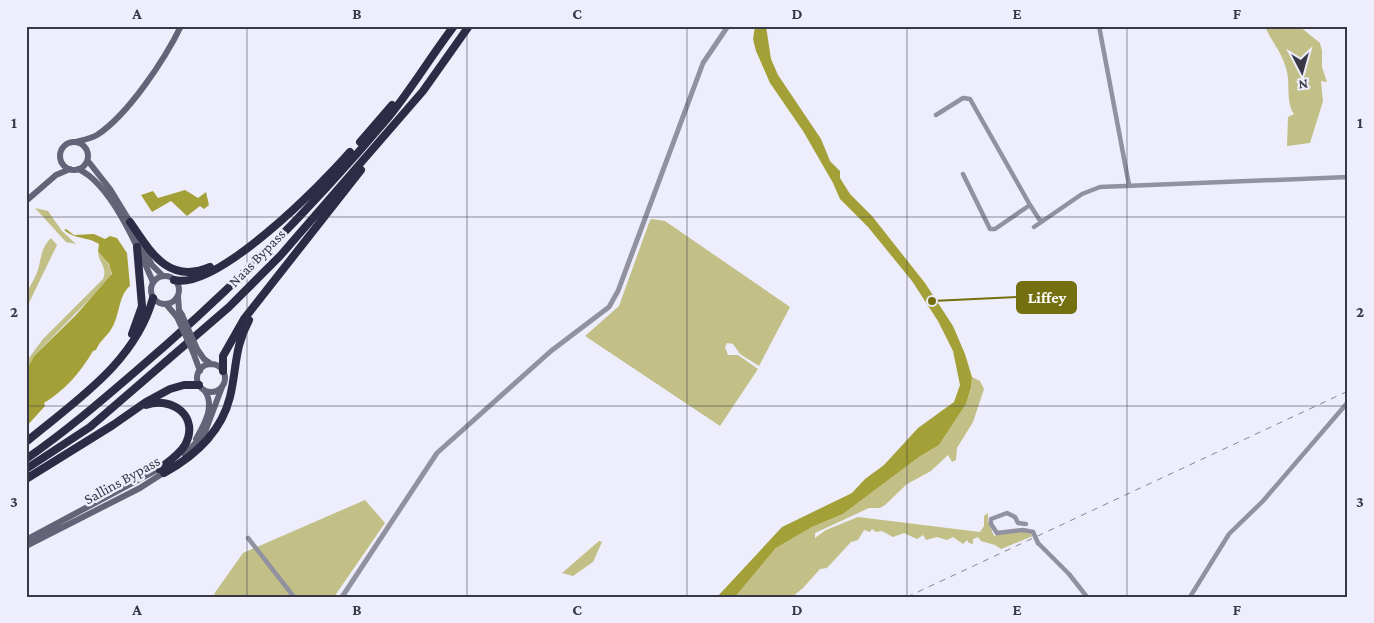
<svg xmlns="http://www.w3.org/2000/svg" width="1374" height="623" viewBox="0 0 1374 623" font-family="'Crimson Pro',serif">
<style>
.green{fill:#c2c086}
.water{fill:#a4a038}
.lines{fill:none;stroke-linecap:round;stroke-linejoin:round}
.minor{stroke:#91919f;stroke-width:4.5}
.tertiary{stroke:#91919f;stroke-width:5}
.secondary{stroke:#646478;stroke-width:6}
.motorway{stroke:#2d2b46;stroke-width:8}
.rail{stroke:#858592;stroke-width:1;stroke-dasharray:6 6;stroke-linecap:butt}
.minor-bridge{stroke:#91919f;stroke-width:4.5}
.secondary-bridge{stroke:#646478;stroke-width:6}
.grid{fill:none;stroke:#393946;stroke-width:1;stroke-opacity:0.55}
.labels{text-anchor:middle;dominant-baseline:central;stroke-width:5;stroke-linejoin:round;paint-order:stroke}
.street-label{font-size:15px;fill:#393946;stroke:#ededfb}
.leader{fill:none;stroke:#747011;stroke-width:2}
.callout-dot{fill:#747011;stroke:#ededfb;stroke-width:2}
.callout{fill:#747011;stroke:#747011;stroke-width:2}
.callout-label{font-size:16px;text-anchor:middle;font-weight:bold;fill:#fff}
.neatline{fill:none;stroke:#393946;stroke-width:2}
.grid-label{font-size:16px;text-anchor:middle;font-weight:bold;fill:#393946}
</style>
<rect width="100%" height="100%" fill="#ededfb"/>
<path class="green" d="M 1265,26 L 1299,26 L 1320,43 L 1322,51 L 1322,67 L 1327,82 L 1321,81 L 1323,101 L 1310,143 L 1287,146 L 1288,117 L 1294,114 C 1286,103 1290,86 1287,72 C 1282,51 1272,44 1265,26 Z
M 35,208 L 48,211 L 62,231 L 76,244 L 66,242 Z
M 652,219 L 665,221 L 790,307 L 759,366 L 740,354 L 733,344 L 727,343 L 725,347 L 728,355 L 738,355 L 758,369 L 720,426 L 585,336 L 619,306 L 650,220 Z
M 51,238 L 57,245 L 26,309 C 26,288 28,292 36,275 C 42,261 39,250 51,238 Z
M 98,251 C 104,259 113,265 111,277 L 34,356 L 26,371 L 26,362 L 43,339 L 103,279 C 108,267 98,262 98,251 Z
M 972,377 L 980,381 L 984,389 L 973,422 L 957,448 L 956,460 L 952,462 L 948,455 L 931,471 L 907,484 L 885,505 L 880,508 L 869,508 L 815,533 L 815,538 L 826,530 L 858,517 L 980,532 L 984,526 L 984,516 L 988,513 L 988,521 L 994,536 C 1004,532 1025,529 1033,536 L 1001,549 L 995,545 L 981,541 L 978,537 L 973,539 L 973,544 L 969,543 L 967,540 L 963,544 L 953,537 L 947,540 L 937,537 L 926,540 L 923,535 L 917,539 L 904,533 L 893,537 L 882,531 L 876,532 L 872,529 L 870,532 L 864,530 L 858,540 L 851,542 L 827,568 L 820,569 L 803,588 L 792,597 L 735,597 L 776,548 L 812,527 L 843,514 L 919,457 L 939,445 L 966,404 L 971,389 Z
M 365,500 L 385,523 L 334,597 L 218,597 L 214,594 L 243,553 Z
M 599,541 L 602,542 L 593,562 L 573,576 L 562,573 Z"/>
<path class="water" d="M 755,26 L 766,26 L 771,59 L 778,75 L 821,139 L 830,161 L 840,171 L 840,178 L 850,194 L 872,216 L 925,283 L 953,326 L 965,354 L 972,377 L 971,388 L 966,404 L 939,445 L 919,457 L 843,514 L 812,527 L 776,548 L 735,597 L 717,597 L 782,527 L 852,493 L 865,479 L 884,465 L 918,428 L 954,402 L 960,385 L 953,351 L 938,321 L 912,281 L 868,227 L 840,199 L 833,183 L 803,131 L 770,83 L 756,51 L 753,39 Z
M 185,190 L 198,198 L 206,192 L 209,205 L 204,209 L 200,206 L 187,216 L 171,201 L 152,212 L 141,195 L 153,191 L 158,198 Z
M 66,229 L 74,235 L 94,234 L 105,239 L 110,236 L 117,238 L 127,253 L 130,286 C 118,295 120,318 110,331 C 105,338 99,342 96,350 L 93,351 C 80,373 65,390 44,403 L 45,406 L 26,427 L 26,371 L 34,356 L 75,316 L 112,274 L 109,264 L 98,251 L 99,244 C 86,236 76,240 64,230 Z"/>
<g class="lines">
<path class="minor" d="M 1099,26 L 1129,185
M 936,115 L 963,98 L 970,99 L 1030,205 L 1039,219 L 1043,221
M 963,174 L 990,229 L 995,229 L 1030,205
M 1034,227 L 1082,194 L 1100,187 L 1348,177
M 1026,524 L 1018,523 L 1015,517 L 1007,513 L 991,519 L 991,524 L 997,533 L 1023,530 L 1033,532
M 248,538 L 294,597
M 1038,543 L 1069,574 L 1087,597
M 1190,597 L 1229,534 L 1263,501 L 1348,402"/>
<path class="tertiary" d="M 342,597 L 437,453 L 551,351 L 609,307 L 618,291 L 703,63 L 728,26"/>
<path class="secondary" d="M60 156a14 14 0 1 1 28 0a14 14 0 1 1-28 0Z
M 75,142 C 83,140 90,139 97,135 C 128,115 165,59 181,26
M 88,161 L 110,189 L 132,225
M 78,169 C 111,183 139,250 153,282
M 26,201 L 56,175 L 70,169
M 138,239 L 152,265 L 163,276
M151 290a14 14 0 1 1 28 0a14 14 0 1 1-28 0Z
M 178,296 L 179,310 L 182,315
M 166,304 L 177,317
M 197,349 L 204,359 L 211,364
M 193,352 L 200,371
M197 378a14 14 0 1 1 28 0a14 14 0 1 1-28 0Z
M 196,439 C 204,425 216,405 204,390
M 185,455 L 205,432 L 222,387
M 26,540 L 162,467
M 26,546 L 140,488 L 168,470"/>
<path class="motorway" d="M 360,142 L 392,105
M 130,222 C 150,251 168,285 210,267
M 174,280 C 217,291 322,184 350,152
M 132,334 L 142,306 L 137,247
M 223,371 L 223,356 L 244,319 L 361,170
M 146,405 C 173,396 200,417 185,445 C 179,455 168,462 159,469
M 26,442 C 75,401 135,363 153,298
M 26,459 C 65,432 100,402 136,371 C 227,294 310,210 387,119 C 411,90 431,56 454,26
M 26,469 L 90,427 L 229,307 L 280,256 L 423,91 L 469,26
M 164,473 C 195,456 221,433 230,397 C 237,368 234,348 249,320
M 26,479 L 113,425 L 146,402 L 170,389 L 184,385 L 199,385"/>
<path class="rail" d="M 907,597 L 1348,391"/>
<path class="minor-bridge" d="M 1033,532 L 1038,543"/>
<path class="secondary-bridge" d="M 182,315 L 197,349
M 177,317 L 193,352"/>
</g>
<path class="grid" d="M 247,26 L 247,597M 467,26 L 467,597M 687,26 L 687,597M 907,26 L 907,597M 1127,26 L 1127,597M 26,217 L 1348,217M 26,406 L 1348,406"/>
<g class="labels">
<g class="street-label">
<text transform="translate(257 258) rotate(-46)">Naas Bypass</text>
<text transform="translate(122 480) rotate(-29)">Sallins Bypass</text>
</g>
</g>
<path class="leader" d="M932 301L1017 297"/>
<circle class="callout-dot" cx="932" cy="301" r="5"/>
<rect class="callout" x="1017" y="282" width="59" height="31" rx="5"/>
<g class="callout-label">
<text x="1047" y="303">Liffey</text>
</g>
<rect width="1374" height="623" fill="none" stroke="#ededfb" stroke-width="55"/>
<g transform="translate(1302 72) rotate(174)" stroke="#ededfb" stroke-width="4" paint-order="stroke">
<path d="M0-4L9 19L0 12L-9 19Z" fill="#393946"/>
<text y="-8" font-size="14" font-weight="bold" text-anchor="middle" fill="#393946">N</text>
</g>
<rect x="28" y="28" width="1318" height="568" class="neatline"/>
<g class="grid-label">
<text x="137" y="19">A</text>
<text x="357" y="19">B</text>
<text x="577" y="19">C</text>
<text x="797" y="19">D</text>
<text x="1017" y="19">E</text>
<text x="1237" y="19">F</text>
<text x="14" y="128">1</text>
<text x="1360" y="128">1</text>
<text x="14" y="317">2</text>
<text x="1360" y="317">2</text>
<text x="14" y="507">3</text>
<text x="1360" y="507">3</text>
<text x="137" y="615">A</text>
<text x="357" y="615">B</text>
<text x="577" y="615">C</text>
<text x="797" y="615">D</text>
<text x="1017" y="615">E</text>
<text x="1237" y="615">F</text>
</g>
</svg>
